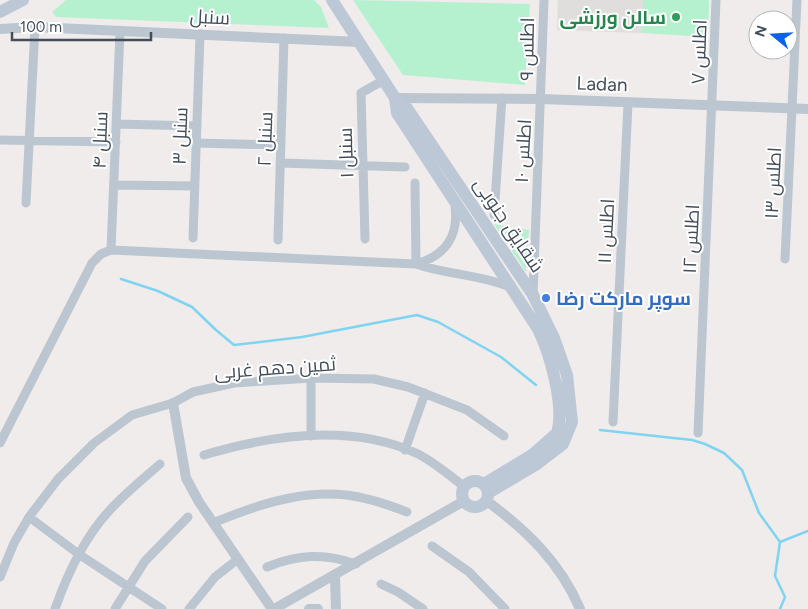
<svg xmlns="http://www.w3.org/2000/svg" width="808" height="609" viewBox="0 0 808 609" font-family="Figtree,Cairo,sans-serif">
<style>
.education{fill:#e0dddd}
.green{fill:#b6f1cf}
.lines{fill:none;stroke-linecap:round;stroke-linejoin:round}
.stream{stroke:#80d4f1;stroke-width:2.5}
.minor{stroke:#bbc6d0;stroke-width:9}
.tertiary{stroke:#bbc6d0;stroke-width:10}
.secondary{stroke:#bdc8d7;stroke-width:12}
.leisure-dot{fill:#2e9e5b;stroke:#fff;stroke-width:2}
.shop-dot{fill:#3f7fe0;stroke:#fff;stroke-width:2}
.labels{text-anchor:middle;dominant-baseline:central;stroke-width:4;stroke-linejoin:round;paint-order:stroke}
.street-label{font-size:19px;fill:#434e5a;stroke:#fff}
.leisure-label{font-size:19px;font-weight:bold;fill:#27864d;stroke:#fff;text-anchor:end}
.shop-label{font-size:19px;font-weight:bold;fill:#366cbe;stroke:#fff;text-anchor:start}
</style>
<rect width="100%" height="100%" fill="#efeceb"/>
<path class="education" d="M 558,0 L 643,0 L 642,33 L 557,30 Z"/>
<path class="green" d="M 66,0 L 314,0 L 321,7 L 329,28 L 56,17 L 52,12 Z
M 353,0 L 530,4 L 525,85 L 403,75 Z
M 643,0 L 709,0 L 708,37 L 642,33 Z
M 494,224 L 529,230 L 526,272 Z"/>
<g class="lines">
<path class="stream" d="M 121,279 L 158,291 L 192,307 L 216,330 L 234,345 L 302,337 L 417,315 L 438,322 L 501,357 L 536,385
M 600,430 L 692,440 L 705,444 L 724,453 L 742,470 L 759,513 L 780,542
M 780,609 L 785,597 L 775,576 L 780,542 L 808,531"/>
<path class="minor" d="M 116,124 L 197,126
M 0,140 L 116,142
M 196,143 L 281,145
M 281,163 L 405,167
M 415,183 L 416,264
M 114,185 L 195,186
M 26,203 L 35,27
M 494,215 L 502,98
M 193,238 L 200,34
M 365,239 L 361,93 L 384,80
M 278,240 L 284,38
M 111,250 L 120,31
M 785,259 L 797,0
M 416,264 C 445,256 459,236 455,206
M 533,295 L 544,0
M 311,378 L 311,436
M 613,422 L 628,103
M 698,433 L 716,0
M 0,443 L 92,263 L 101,254 L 111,250 L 416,264 C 447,275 479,274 510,287
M 405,450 L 425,393
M 204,455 C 271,435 352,423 418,454 C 434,462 450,476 465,487
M 29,517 L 80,555 L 162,609
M 213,523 C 261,503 315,485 367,499 C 381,502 394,507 407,512
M 432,546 L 469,572 L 505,609
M 267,567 C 298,554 325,553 356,564
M 0,577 L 14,543 L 29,517 L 58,479 L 94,443 L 132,415 L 173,403 L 193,392 L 234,383 L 311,378 L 374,379 L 408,387 L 467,410 L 504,436
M 381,584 L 398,592 L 423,609
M 55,609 C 67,575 84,538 109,511 C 124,494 143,479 160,464
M 115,609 L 145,561 L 188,517
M 189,609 L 215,577 L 238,559"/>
<path class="tertiary" d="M 0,29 L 35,27 L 359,42
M 395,98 L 542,99 L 808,109
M 173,403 L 186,478 L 199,502 L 272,609
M 487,501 C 527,531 560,562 580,609
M 335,576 L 336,609
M 274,609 L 464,501
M 309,609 L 318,609"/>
<path class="secondary" d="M 332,0 L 395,98 L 407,108 L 533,295 L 554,338 L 567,375 L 572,422 L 563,444 L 537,464 L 488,493
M 0,12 L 23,0
M 395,98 L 397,113 L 538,329 C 550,353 565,407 557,433 L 532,455 L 484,484
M462 494a13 13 0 1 1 26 0a13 13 0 1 1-26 0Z"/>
</g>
<circle class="leisure-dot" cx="676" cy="17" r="5"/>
<circle class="shop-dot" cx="546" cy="298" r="5"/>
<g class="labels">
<g class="street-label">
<text transform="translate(210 17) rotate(3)">سنبل</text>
<text transform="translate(527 49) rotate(-89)">اطلس ۹</text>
<text transform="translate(699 52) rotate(-88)">اطلس ۷</text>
<text transform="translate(602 84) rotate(2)">Ladan</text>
<text transform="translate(180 136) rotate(-88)">سنبل ۳</text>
<text transform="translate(265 139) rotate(-88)">سنبل ۲</text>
<text transform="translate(100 140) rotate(-88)">سنبل ۴</text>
<text transform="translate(523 151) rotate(-87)">اطلس ۱۰</text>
<text transform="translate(346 153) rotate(-92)">سنبل ۱</text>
<text transform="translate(773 183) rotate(-87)">اطلس ۱۳</text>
<text transform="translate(509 225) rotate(56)">شقایق جنوبی</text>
<text transform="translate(606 231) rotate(-87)">اطلس ۱۱</text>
<text transform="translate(691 239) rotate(-87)">اطلس ۱۲</text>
<text transform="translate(275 368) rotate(-4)">ثمین دهم غربی</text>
</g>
<g class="leisure-label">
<text x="666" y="17">سالن ورزشی</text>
</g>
<g class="shop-label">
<text x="556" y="298">سوپر مارکت رضا</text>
</g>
</g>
<g transform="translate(773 35) rotate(288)"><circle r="24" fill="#ffffff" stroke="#b4b8bd"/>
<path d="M0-4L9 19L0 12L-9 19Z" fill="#0d62e7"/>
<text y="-8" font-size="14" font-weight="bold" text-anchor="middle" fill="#434e5a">N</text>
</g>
<path d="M12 32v8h139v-8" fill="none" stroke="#434e5a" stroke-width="2.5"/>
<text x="20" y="32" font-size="15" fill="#434e5a" stroke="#ffffff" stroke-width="4" paint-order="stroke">100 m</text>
</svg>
